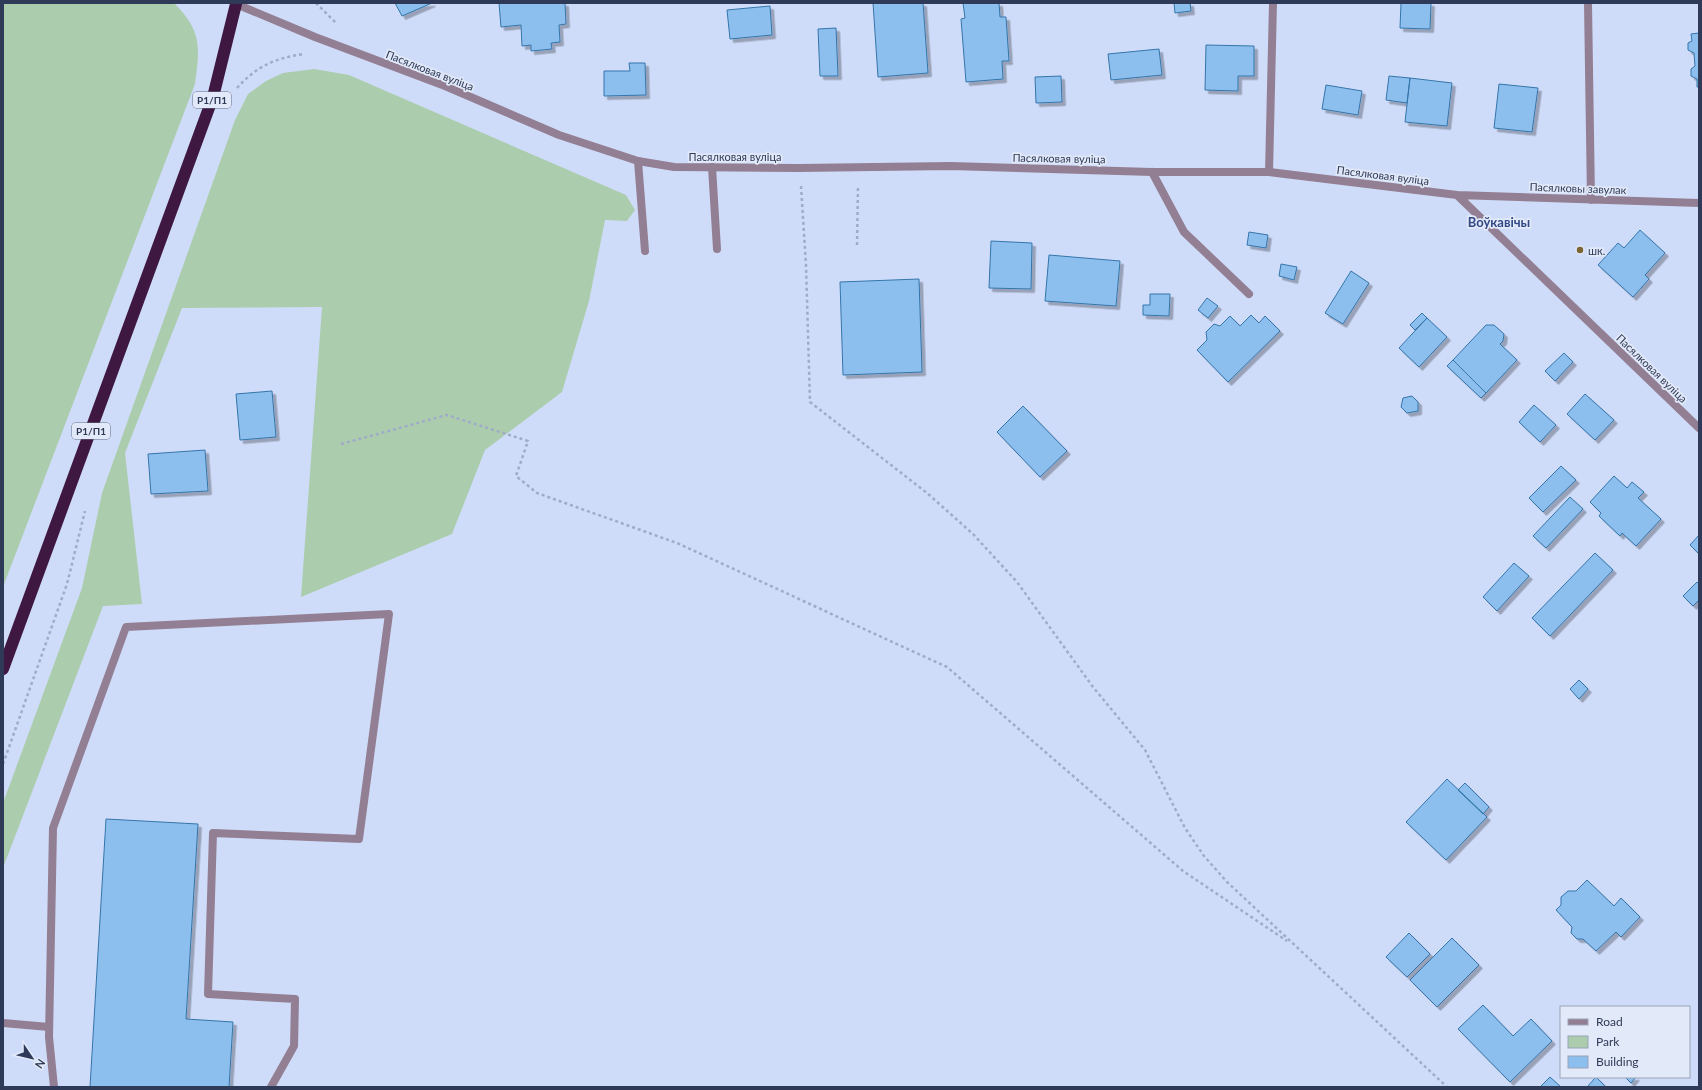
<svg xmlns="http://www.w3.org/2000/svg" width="1702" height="1090" viewBox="0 0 1702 1090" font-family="Lato,sans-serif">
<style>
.green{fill:#abcdad}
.building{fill:#8cbfed;stroke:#3475aa;filter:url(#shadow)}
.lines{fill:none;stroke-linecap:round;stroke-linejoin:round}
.path{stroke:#9fabc8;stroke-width:2.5;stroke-dasharray:3 3;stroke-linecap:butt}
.lane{stroke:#937f93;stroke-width:8}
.street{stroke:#937f93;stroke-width:8}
.highway{stroke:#3f1841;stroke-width:12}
.poi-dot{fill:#7b6535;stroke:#e2e9f8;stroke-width:1.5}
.labels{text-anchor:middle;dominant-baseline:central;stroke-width:3.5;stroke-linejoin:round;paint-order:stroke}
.shield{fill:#e2e9f8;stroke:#646e87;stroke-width:1}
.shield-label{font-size:10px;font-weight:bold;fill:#2e3a57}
.street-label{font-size:11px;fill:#2e3a57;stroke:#e2e9f8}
.poi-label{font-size:11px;fill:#2e3a57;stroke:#e2e9f8;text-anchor:start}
.quarter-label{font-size:13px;font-weight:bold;fill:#324986;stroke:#e2e9f8}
</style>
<defs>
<filter id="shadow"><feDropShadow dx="3.5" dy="3.5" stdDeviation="0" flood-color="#0004"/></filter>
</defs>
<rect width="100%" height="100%" fill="#cfdcf9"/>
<path class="green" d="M 3,3 L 174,3 C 202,31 200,47 195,84 L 3,587 Z
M 314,69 L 349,75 L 626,195 L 635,210 L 627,221 L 605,220 L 589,301 L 562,392 L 485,450 L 452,534 L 301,597 L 322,307 L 182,308 L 125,453 L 142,604 L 103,606 L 3,868 L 3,803 L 82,588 L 102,493 L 235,120 L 248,94 L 266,81 L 283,73 Z"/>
<path class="building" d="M 395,3 L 432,3 L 402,16 Z
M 499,3 L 565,3 L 566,24 L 559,25 L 560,42 L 551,43 L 552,49 L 531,51 L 531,45 L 522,46 L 521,25 L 501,27 Z
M 873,3 L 923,3 L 928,73 L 878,77 Z
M 963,3 L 999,3 L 1000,17 L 1006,17 L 1009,61 L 1002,61 L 1003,79 L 966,82 L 961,19 L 965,18 Z
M 1174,3 L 1190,3 L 1191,11 L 1175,13 Z
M 1401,3 L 1431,3 L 1430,29 L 1400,28 Z
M 770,6 L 772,35 L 730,39 L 727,10 Z
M 836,28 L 838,76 L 820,76 L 818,29 Z
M 1699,33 L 1699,87 L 1697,87 L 1697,79 L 1691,76 L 1691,69 L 1695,66 L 1694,53 L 1688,50 L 1688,43 L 1692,41 L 1691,34 Z
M 1206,45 L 1254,46 L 1254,76 L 1238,76 L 1238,91 L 1205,90 Z
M 1159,49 L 1162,75 L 1111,80 L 1108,54 Z
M 629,63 L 645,63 L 646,95 L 604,96 L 604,71 L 630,71 Z
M 1061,76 L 1062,102 L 1036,103 L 1035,77 Z
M 1389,76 L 1410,78 L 1407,103 L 1386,100 Z
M 1410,78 L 1452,83 L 1447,126 L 1405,122 Z
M 1499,84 L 1538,88 L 1532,132 L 1494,128 Z
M 1326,85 L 1362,91 L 1358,115 L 1322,109 Z
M 1640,230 L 1665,253 L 1645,275 L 1649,279 L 1633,297 L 1598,265 L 1618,243 L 1624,248 Z
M 1249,232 L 1268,235 L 1266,248 L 1247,245 Z
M 991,241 L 1032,243 L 1031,289 L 989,288 Z
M 1049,255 L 1120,261 L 1116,306 L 1045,301 Z
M 1281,264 L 1297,267 L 1294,280 L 1279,276 Z
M 1351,271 L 1369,283 L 1343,324 L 1325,313 Z
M 919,279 L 922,372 L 843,375 L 840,282 Z
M 1150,294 L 1170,294 L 1169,316 L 1143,315 L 1143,305 L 1150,305 Z
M 1207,298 L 1218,306 L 1208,318 L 1198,310 Z
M 1422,313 L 1427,318 L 1415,330 L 1410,325 Z
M 1251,315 L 1259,323 L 1265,316 L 1280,331 L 1228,382 L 1197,350 L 1207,340 L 1206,332 L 1214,324 L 1220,326 L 1230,316 L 1240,326 Z
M 1427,318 L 1447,337 L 1419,367 L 1399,348 Z
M 1486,325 L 1494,325 L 1504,334 L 1503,341 L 1500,344 L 1517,360 L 1486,393 L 1453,360 Z
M 1564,353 L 1573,362 L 1555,381 L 1545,371 Z
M 1453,360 L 1486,393 L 1481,398 L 1447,366 Z
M 272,391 L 276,437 L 240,440 L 236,394 Z
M 1585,394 L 1614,420 L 1595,440 L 1567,414 Z
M 1412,396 L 1418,402 L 1418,411 L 1407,413 L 1401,407 L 1403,398 Z
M 1534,405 L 1556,425 L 1540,442 L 1519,422 Z
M 1023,406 L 1067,451 L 1040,477 L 997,432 Z
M 205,450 L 208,491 L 151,494 L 148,454 Z
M 1561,466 L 1576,480 L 1543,512 L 1529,498 Z
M 1614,476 L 1627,488 L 1632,482 L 1644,492 L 1638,498 L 1661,519 L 1636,546 L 1622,533 L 1620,536 L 1599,516 L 1601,513 L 1590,502 Z
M 1570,497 L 1583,509 L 1546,548 L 1533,536 Z
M 1699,535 L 1699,554 L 1690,545 Z
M 1595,553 L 1613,570 L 1550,636 L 1532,618 Z
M 1514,563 L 1529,576 L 1497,611 L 1483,597 Z
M 1697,582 L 1699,584 L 1699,600 L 1693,606 L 1683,596 Z
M 1579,680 L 1588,689 L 1579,699 L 1570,689 Z
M 1447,779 L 1487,817 L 1446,860 L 1406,822 Z
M 1465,783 L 1489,807 L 1483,814 L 1458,790 Z
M 106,819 L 198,824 L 186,1019 L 233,1022 L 229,1087 L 90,1087 Z
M 1587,880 L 1614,906 L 1621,898 L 1640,917 L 1621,937 L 1616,932 L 1596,951 L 1583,939 L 1577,939 L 1571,933 L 1572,927 L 1556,910 L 1561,905 L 1561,897 L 1568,891 L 1576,891 Z
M 1409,933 L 1430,954 L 1407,977 L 1386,957 Z
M 1452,938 L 1479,965 L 1437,1007 L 1410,980 Z
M 1483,1005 L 1513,1036 L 1531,1019 L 1552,1041 L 1510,1082 L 1458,1029 Z
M 1550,1077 L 1561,1087 L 1540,1087 Z
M 1596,1077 L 1606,1087 L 1587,1087 Z
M 1625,1077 L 1636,1077 L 1631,1083 Z"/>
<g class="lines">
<path class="path" d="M 316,3 L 337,24
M 237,88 C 257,66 275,58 304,54
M 801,186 L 806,265 L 810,402 L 927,493 L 973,534 L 1017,582 L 1093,687 L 1145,750 L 1185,828 L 1204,856 L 1227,882 L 1447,1087
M 857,245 L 858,185
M 341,444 L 447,415 L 528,441 L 516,476 L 537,493 L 677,543 L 947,667 L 1183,871 L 1287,941
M 3,764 L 67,584 L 85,511"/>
<path class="lane" d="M 638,161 L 645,251
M 712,167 L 717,249
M 1152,172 L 1184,232 L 1249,294
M 1269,172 L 1273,3
M 3,1023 L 49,1027
M 54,1087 L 49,1037 L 53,828 L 126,627 L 389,614 L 359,839 L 213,833 L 208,994 L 295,999 L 294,1046 L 271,1087"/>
<path class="street" d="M 1588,3 L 1591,200
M 236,4 L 315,37 L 445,86 L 559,135 L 638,161 L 674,167 L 799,168 L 951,166 L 1152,172 L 1269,172 L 1457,195 L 1699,428
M 1457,195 L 1699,203"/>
<path class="highway" d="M 3,669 L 213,97 L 236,4"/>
</g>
<circle class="poi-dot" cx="1580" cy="250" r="4"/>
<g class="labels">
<g class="shield">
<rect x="193" y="92" width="38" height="16" rx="3"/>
<rect x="72" y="423" width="38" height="16" rx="3"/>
</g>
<g class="shield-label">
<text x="212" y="100">Р1/П1</text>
<text x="91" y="431">Р1/П1</text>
</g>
<g class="street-label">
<text transform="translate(430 70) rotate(21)">Пасялковая вуліца</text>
<text x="735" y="156">Пасялковая вуліца</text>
<text transform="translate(1059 158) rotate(1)">Пасялковая вуліца</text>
<text transform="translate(1383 175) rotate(7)">Пасялковая вуліца</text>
<text transform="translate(1578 188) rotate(2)">Пасялковы завулак</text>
<text transform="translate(1652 368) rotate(44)">Пасялковая вуліца</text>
</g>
<g class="poi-label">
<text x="1588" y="250">шк.</text>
</g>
<g class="quarter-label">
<text x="1499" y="222">Воўкавічы</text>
</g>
</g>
<rect width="1702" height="1090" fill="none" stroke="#2e3a57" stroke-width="8"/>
<rect x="1560" y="1006" width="130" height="72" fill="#e2e9f8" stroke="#9aa3b8"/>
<rect x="1568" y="1019" width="20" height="6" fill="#937f93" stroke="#9aa3b8"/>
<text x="1596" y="1026" font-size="12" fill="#2e3a57">Road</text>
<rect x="1568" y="1036" width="20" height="12" fill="#abcdad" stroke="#9aa3b8"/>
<text x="1596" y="1046" font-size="12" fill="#2e3a57">Park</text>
<rect x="1568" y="1056" width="20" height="12" fill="#8cbfed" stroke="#9aa3b8"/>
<text x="1596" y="1066" font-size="12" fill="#2e3a57">Building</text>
<g transform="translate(32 1058) rotate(125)" stroke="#e2e9f8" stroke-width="3" paint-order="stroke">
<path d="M0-3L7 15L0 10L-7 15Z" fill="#2e3a57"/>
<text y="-6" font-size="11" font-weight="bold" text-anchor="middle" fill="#2e3a57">N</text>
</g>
</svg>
